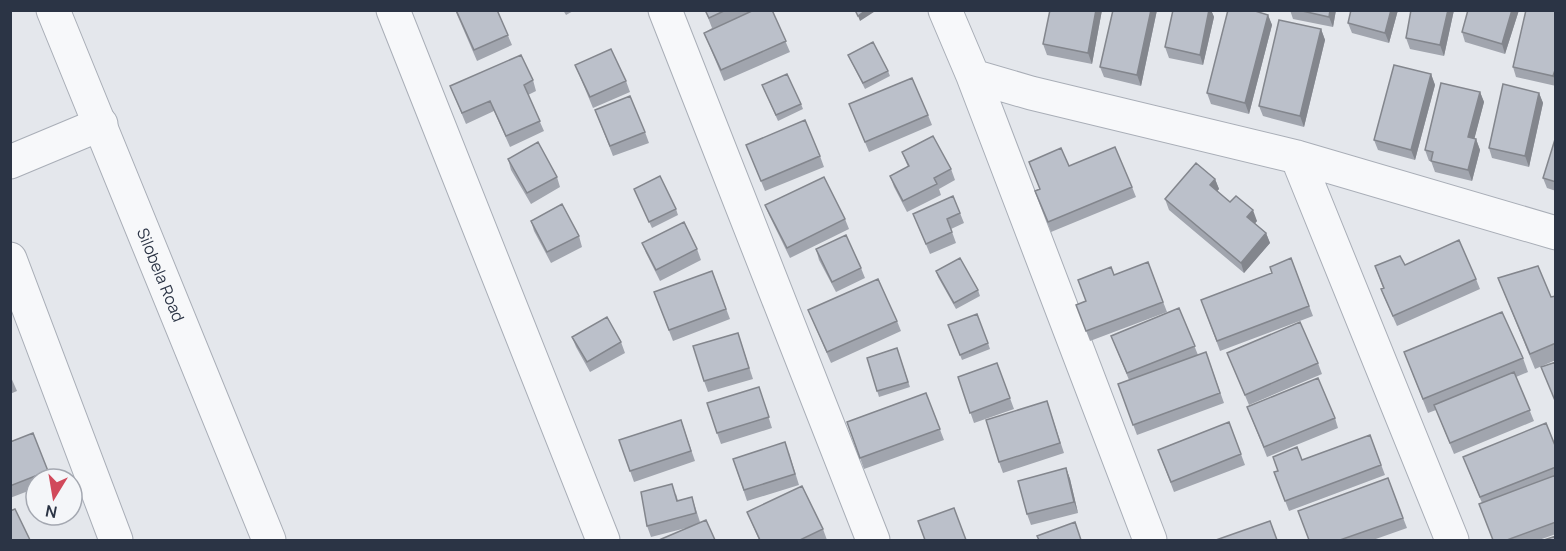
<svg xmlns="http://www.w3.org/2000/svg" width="1566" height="551" viewBox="0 0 1566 551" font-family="Manrope,sans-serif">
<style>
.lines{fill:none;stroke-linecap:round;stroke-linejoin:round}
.minor-casing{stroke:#a9aeb7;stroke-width:35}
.tertiary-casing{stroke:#a9aeb7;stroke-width:35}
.minor{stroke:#f7f8fa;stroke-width:33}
.tertiary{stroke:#f7f8fa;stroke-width:33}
.wall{fill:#a1a5ae}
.shaded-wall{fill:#83868d}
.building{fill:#bbc0ca;stroke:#83868d;stroke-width:1.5}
.labels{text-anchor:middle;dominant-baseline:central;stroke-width:4.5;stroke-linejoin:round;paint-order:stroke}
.street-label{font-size:16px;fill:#2b3445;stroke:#f4f6f9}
</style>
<rect width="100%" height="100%" fill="#e4e7ec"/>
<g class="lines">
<g class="minor-casing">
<path id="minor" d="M 393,10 L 603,540
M 665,10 L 873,540
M 945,10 L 973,76 L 1150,540
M 973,76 L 1031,93 L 1297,157 L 1556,233
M 1297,157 L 1452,540
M 10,162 L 101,124
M 10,259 L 116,540"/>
</g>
<g class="tertiary-casing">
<g id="tertiary">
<path id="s1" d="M 53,10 L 269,540"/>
</g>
</g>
<use href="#minor" class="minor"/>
<use href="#tertiary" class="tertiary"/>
</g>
<path class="wall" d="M 455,10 L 497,10 L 512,45 L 477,61 Z
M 563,10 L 575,10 L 566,15 Z
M 705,10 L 772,10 L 790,52 L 724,81 L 704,33 L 712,28 Z
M 1050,10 L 1102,10 L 1092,64 L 1047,55 L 1043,44 Z
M 1113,10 L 1157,10 L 1141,86 L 1104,77 L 1100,67 Z
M 1173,10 L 1211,10 L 1214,17 L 1203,65 L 1169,58 L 1165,47 Z
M 1290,10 L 1336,10 L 1333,27 L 1293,19 Z
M 1398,10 L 1389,43 L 1352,33 L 1348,23 Z
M 1411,10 L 1454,10 L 1444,56 L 1410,49 L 1406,38 Z
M 1468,10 L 1519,10 L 1505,54 L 1465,42 L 1462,32 Z
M 1556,10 L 1556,86 L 1516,77 L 1513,67 Z
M 1268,15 L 1272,25 L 1249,114 L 1211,104 L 1207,93 Z
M 1321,29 L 1325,40 L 1304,127 L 1263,116 L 1259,106 Z
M 848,55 L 888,71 L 890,76 L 865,89 Z
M 575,65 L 626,81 L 630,92 L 593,108 Z
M 1431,74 L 1435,85 L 1415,160 L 1378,150 L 1374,140 Z
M 533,80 L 536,91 L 528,95 L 544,131 L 510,147 L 494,111 L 466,124 L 450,86 Z
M 762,85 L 801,104 L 803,109 L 778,121 Z
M 1480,92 L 1484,102 L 1474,139 L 1476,139 L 1480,150 L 1472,181 L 1435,172 L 1431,161 L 1429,161 L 1425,150 Z
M 1539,93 L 1543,103 L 1529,167 L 1492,158 L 1489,148 Z
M 849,104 L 928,115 L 932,125 L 869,152 Z
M 595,110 L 645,132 L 649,143 L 613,156 Z
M 1556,136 L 1556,191 L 1547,188 L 1543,178 Z
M 746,145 L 820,156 L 824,167 L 765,191 Z
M 902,152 L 951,169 L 955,180 L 939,189 L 941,195 L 907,212 L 894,187 L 890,176 L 908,167 Z
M 508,159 L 557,177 L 560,187 L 531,204 L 511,170 Z
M 1029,162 L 1069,166 L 1132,187 L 1136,197 L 1051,232 L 1035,191 L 1040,189 Z
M 1215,179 L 1219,189 L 1217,191 L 1230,202 L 1257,221 L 1255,223 L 1266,233 L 1270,243 L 1244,273 L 1169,210 L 1165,199 Z
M 634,189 L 676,209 L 678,215 L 652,228 Z
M 765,205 L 845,219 L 849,229 L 790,258 L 769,215 Z
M 960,213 L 964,223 L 951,229 L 956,243 L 930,254 L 913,214 Z
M 531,221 L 579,236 L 582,247 L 551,263 L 534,231 Z
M 642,243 L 697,249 L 701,260 L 660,281 L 646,253 Z
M 816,249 L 861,268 L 865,278 L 836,292 L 819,260 Z
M 1291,258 L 1313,316 L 1220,351 L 1201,300 L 1272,273 Z
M 1148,262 L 1167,312 L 1090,341 L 1076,305 L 1086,301 L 1114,275 Z
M 1405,265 L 1476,279 L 1480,289 L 1397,326 L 1385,299 L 1381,289 L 1383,288 L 1375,266 Z
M 712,271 L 730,319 L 673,341 L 654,292 Z
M 936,271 L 978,290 L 980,296 L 956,309 L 938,277 Z
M 1498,278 L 1551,297 L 1556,296 L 1556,360 L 1535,369 Z
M 1179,308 L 1198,355 L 1206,352 L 1224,403 L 1137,435 L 1118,384 L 1129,380 L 1111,336 Z
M 808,310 L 897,321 L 901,331 L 831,363 Z
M 948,325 L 988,343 L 990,349 L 962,360 Z
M 738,333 L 753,379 L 708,392 L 704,381 Z
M 572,337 L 621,342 L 625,353 L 590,372 L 576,347 Z
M 897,348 L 910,387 L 879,397 L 867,358 Z
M 1404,352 L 1523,358 L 1528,372 L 1516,377 L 1534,421 L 1454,454 L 1436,410 L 1428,413 Z
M 1227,353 L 1318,363 L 1322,374 L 1249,405 Z
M 997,363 L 1014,409 L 974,423 L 958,377 Z
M 10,375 L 17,391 L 10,394 Z
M 759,387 L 772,428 L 721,444 L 717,433 Z
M 926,393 L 944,440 L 864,469 L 847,422 Z
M 1047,401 L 1064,453 L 1003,473 L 999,462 Z
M 1247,407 L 1335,418 L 1338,428 L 1267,457 Z
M 681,420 L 695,461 L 634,482 L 619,440 Z
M 1229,422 L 1245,465 L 1174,492 L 1158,450 Z
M 33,433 L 51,479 L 36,479 L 36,488 L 10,498 L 10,442 Z
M 1370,435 L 1385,475 L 1289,511 L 1274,472 L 1302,460 Z
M 1556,448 L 1556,534 L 1539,540 L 1493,540 L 1482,503 L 1467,467 Z
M 789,453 L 799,485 L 747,501 L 733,459 Z
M 1066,468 L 1070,479 L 1078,513 L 1031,525 L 1027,514 Z
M 1388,478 L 1407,528 L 1373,540 L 1309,540 Z
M 676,494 L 678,501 L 692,497 L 700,522 L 690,527 L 651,537 L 647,526 Z
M 747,512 L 823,529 L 827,540 L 759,540 Z"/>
<path class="shaded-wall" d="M 866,10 L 877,10 L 860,21 L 858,16 Z
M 1096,10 L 1102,10 L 1092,64 L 1088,53 Z
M 1151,10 L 1157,10 L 1141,86 L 1137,75 Z
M 1209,10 L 1211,10 L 1214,17 L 1203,65 L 1200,55 Z
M 1330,10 L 1336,10 L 1333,27 L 1329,17 Z
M 1391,10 L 1398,10 L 1389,43 L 1385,33 Z
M 1448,10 L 1454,10 L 1444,56 L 1440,45 Z
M 1512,10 L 1519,10 L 1505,54 L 1502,44 Z
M 1268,15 L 1272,25 L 1249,114 L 1245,103 Z
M 1321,29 L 1325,40 L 1304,127 L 1300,116 Z
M 1556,67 L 1556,82 L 1553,76 Z
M 1431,74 L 1435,85 L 1415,160 L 1411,150 Z
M 1480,92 L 1484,102 L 1472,148 L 1468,137 Z
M 1539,93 L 1543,103 L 1529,167 L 1525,156 Z
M 1476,139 L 1480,150 L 1472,181 L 1468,170 Z
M 1215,179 L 1219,189 L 1214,195 L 1210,185 Z
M 1253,210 L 1257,221 L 1251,228 L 1247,217 Z
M 1266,233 L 1270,243 L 1244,273 L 1241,263 Z
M 1066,468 L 1070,479 L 1078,513 L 1074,502 Z"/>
<path class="building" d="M 456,10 L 497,10 L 508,35 L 474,50 Z
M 705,10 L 726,10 L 709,18 Z
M 754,10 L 772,10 L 786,41 L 721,70 L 704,33 Z
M 855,10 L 866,10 L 858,16 Z
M 1050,10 L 1096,10 L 1088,53 L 1043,44 Z
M 1113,10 L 1151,10 L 1137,75 L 1100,67 Z
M 1173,10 L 1209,10 L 1200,55 L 1165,47 Z
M 1228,10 L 1252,10 L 1268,15 L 1245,103 L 1207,93 Z
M 1298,10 L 1330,10 L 1329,17 Z
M 1351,10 L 1391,10 L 1385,33 L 1348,23 Z
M 1411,10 L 1448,10 L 1440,45 L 1406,38 Z
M 1468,10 L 1512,10 L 1502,44 L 1462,32 Z
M 1526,10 L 1556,10 L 1556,67 L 1553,76 L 1513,67 Z
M 1279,20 L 1321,29 L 1300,116 L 1259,106 Z
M 873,42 L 888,71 L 863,83 L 848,55 Z
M 611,49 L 626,81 L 590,97 L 575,65 Z
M 521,55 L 533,80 L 524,85 L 540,121 L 506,136 L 490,101 L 462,113 L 450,86 Z
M 1394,65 L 1431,74 L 1411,150 L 1374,140 Z
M 787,74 L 801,104 L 776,115 L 762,85 Z
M 912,78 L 928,115 L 865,142 L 849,104 Z
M 1441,83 L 1480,92 L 1468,137 L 1476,139 L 1468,170 L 1431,161 L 1433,152 L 1425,150 Z
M 1503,84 L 1539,93 L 1525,156 L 1489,148 Z
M 630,96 L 645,132 L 610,146 L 595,110 Z
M 805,120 L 820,156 L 761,181 L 746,145 Z
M 933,136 L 951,169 L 934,178 L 937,184 L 903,201 L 890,176 L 909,166 L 902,152 Z
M 1556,136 L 1556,182 L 1543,178 Z
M 538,142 L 557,177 L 527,193 L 508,159 Z
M 1115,147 L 1132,187 L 1048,222 L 1035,191 L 1040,189 L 1029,162 L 1061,148 L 1069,166 Z
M 1196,163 L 1215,179 L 1210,185 L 1230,202 L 1236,196 L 1253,210 L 1247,217 L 1266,233 L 1241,263 L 1165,199 Z
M 660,176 L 676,209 L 649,222 L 634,189 Z
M 824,177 L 845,219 L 787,248 L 765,205 Z
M 953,196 L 960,213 L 947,219 L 952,232 L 926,244 L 913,214 Z
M 562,204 L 579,236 L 547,252 L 531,221 Z
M 684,222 L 697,249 L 656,270 L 642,243 Z
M 846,235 L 861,268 L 832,282 L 816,249 Z
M 1459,240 L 1476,279 L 1393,316 L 1381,289 L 1384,288 L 1375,266 L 1400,256 L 1405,265 Z
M 960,258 L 978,290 L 954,303 L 936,271 Z
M 1291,258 L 1309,306 L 1217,341 L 1201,300 L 1272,273 L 1270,267 Z
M 1148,262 L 1163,302 L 1086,331 L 1076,305 L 1086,301 L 1078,280 L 1111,267 L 1114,275 Z
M 1538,266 L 1551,297 L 1556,296 L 1556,343 L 1530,354 L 1498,278 Z
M 712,271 L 726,309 L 669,330 L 654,292 Z
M 878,279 L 897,321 L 827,352 L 808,310 Z
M 1179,308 L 1195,346 L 1127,373 L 1111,336 Z
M 1502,312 L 1523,358 L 1423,399 L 1404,352 Z
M 977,314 L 988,343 L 960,355 L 948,325 Z
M 607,317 L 621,342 L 587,362 L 572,337 Z
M 1300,322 L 1318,363 L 1245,395 L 1227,353 Z
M 738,333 L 749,368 L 704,381 L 693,346 Z
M 897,348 L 908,382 L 877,391 L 867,358 Z
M 1206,352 L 1220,393 L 1133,425 L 1118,384 Z
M 1556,362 L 1556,403 L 1541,367 Z
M 997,363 L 1010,398 L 970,413 L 958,377 Z
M 1514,372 L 1530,410 L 1450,443 L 1434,405 Z
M 1318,378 L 1335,418 L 1264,447 L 1247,407 Z
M 759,387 L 769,417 L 717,433 L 707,403 Z
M 926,393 L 940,429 L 860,458 L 847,422 Z
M 1047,401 L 1060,443 L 999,462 L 986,420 Z
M 681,420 L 691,451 L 630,471 L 619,440 Z
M 1229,422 L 1241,454 L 1171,482 L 1158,450 Z
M 1546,423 L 1556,448 L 1556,467 L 1480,497 L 1463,457 Z
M 33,433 L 48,471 L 10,486 L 10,442 Z
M 1370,435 L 1381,465 L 1285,501 L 1274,472 L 1278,471 L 1273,457 L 1297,447 L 1302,460 Z
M 785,442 L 795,474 L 744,490 L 733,459 Z
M 1066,468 L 1074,502 L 1027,514 L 1018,481 Z
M 1556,475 L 1556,522 L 1507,540 L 1493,540 L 1479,504 Z
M 1388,478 L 1403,518 L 1340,540 L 1309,540 L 1298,511 Z
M 672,484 L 677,501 L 692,497 L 696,513 L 647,526 L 641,492 Z
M 802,486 L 823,529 L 800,540 L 760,540 L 747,512 Z
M 954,508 L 966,540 L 925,540 L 918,521 Z
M 15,509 L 30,540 L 10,540 L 10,511 Z
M 706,520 L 715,540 L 659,540 Z
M 1270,521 L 1277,540 L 1216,540 Z
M 1075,522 L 1081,540 L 1039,540 L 1037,536 Z
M 1556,536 L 1556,540 L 1544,540 Z"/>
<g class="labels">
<g class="street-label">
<text stroke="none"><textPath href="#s1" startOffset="286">Silobela Road</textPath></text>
</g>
</g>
<rect width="1566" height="551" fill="none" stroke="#2b3445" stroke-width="24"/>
<g transform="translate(54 497) rotate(191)"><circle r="28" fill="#f4f6f9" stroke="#a4a8b1" stroke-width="1.5"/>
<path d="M0-4.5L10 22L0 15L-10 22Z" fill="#d1495b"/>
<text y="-9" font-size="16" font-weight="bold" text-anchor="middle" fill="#2b3445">N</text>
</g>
</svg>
